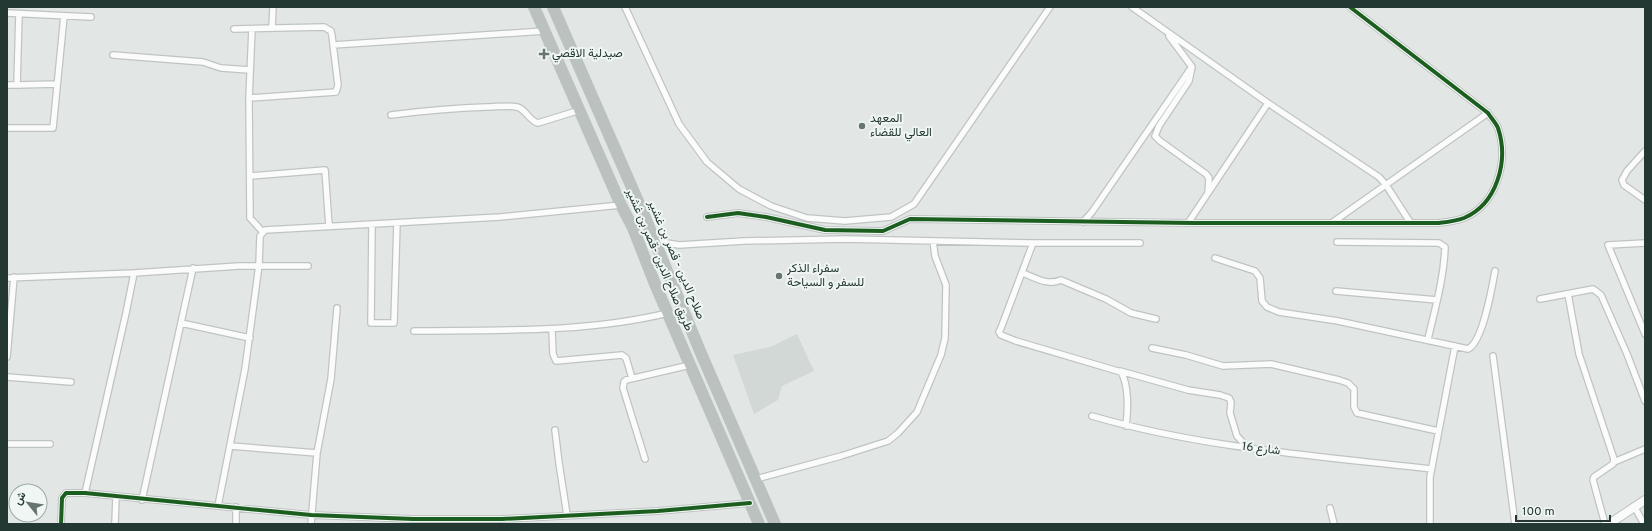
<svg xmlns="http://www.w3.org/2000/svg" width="1652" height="531" viewBox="0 0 1652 531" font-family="Overpass,Vazirmatn,sans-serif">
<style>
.built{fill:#d1d8d5}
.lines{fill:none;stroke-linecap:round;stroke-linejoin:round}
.street-casing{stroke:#bfc4c2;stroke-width:8}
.secondary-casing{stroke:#bfc5c2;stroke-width:10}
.highway-casing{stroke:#bcc3c1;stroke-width:12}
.street{stroke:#fbfbfb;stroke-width:5.5}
.secondary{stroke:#fbfbfb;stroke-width:8}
.highway{stroke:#bac1bf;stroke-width:10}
.cycleway-casing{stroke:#f0f6f3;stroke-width:6}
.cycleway{stroke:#1b5e20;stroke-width:4}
.poi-dot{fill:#667571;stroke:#f0f6f3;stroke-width:1.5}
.labels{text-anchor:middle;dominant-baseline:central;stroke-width:4;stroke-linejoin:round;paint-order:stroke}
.poi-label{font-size:12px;fill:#233832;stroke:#f0f6f3;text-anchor:start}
.street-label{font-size:12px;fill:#233832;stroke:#f0f6f3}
</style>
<rect width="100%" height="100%" fill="#e2e7e5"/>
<path class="built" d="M 797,334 L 814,371 L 782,386 L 778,400 L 754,414 L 733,355 L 770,347 Z"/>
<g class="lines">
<g class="street-casing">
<path id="street" d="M 625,7 L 679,124 L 707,162 L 739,189 L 771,206 L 807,218 L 845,221 L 891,217 L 914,204 L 1050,7
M 1132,7 L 1268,103 L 1379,177 L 1386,185 L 1410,222
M 7,13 L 91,17
M 272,28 L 273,7
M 234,29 L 324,27 L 331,31 L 332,36 L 338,85 L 336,92 L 249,98
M 252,29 L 249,98 L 250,218 L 262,231
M 1169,36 L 1192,67 L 1189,81 L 1159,126 L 1155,136 L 1160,141 L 1206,174 L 1209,178 L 1208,193
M 333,45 L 544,31
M 113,55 L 203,62 L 221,68 L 250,70
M 7,85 L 17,85 L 19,14
M 17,85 L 57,84
M 391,115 C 422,111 454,108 486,107 C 496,107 507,105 517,107 C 526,109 529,121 538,123 L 580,110
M 7,128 L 53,128 L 64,16
M 1645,151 L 1627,171 L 1622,180 L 1624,185 L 1645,200
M 250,176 L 325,170 L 329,226
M 707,217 L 738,213 L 766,217 L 825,230 L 883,231 L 910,219 L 1193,223 L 1439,223 C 1447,222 1456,221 1464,218 C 1497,204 1509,161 1498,128 C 1496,123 1491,118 1488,113 L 1350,7
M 1083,222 L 1092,212 L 1191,68
M 1333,222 L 1488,113
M 1188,223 L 1268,103
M 372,224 L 371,323 L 394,323 L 397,223
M 655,241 L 679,245 L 744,241 L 845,239 L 1033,243 L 1140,243
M 1337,242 L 1439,243 L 1445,247 C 1444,278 1435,309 1428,339
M 1033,243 L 1001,328 L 999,332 L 1001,335 L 1016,341 L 1121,372 C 1129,385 1128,411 1126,426
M 1645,243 L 1608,245 L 1645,334
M 1215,258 L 1255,271 L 1260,278 L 1262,301 L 1267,307 L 1279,312 L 1338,321 L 1468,349 C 1483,342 1492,287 1495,271
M 1023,273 C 1035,278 1048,286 1061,280 L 1106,299 L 1131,313 L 1156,319
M 7,278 L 134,273 L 239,266 L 308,266
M 1336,291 L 1437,300
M 1568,294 L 1579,354 L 1614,459 L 1613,464 L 1594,477 L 1593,480 L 1605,524
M 1540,299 L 1593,289 L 1601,295 L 1627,354 L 1645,401
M 181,323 L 250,338
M 552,330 L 553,354 L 556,361 L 622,355 L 626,358 L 632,378
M 414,331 C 499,330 585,333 668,313
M 1152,348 L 1186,355 L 1223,366 L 1271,364 L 1339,380 L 1348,383 L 1354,389 L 1354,407 L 1357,413 L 1438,431
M 1493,356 L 1515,524
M 7,357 L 14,277
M 1120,371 L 1188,390 L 1220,395 L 1229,398 L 1231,402 L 1230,413 L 1237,436 L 1247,447
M 7,377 L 71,382
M 1092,416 C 1202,448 1318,456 1431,469
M 555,430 L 559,463 L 567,515
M 7,444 L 50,444
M 230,446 L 317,453
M 645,459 L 623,388 L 624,382 L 626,380 L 690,365
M 1614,462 L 1645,449
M 756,479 L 841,456 L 888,441 L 898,433 L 917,412 L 941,355 L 945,338 L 946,285 L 935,256 L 933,241
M 85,493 L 126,313 L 134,273
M 142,500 L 193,268
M 218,506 L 245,369 L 259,265 L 260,236 L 265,230 L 500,217 L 621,205
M 1634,506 L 1644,524
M 1330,508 L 1334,524
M 61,524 L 62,498 L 66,493 L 85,493 L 311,515 L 413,519 L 502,519 L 658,511 L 750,503
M 115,524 L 116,497
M 236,524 L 236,507
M 311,524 L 317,453 L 331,379 L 337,308
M 1430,524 L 1430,477 L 1455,346"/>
</g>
<g class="secondary-casing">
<path id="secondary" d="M 1609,524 L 1645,500"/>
</g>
<g class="highway-casing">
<path id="highway" d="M 534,7 L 621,205 L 633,228 L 655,284 L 759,524
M 553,7 L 644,215 L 700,351 L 775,524"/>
</g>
<use href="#street" class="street"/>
<use href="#secondary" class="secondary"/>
<use href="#highway" class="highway"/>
<g class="cycleway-casing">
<path id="cycleway" d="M 707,217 L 738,213 L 766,217 L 825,230 L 883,231 L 910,219 L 1193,223 L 1439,223 C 1447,222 1456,221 1464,218 C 1497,204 1509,161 1498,128 C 1496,123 1491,118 1488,113 L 1350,7
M 61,524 L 62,498 L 66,493 L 85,493 L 311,515 L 413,519 L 502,519 L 658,511 L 750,503"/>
</g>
<use href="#cycleway" class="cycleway"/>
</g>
<g class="poi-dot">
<path d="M542 48h4v4h4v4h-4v4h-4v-4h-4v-4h4z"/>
<circle cx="862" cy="126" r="4"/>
<circle cx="779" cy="276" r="4"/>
</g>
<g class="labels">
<g class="poi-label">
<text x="552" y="54">صيدلية الاقصي</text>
<text x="870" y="119">المعهد<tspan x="870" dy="14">العالي للقضاء</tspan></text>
<text x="787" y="269">سفراء الذكر<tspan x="787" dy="14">للسفر و السياحة</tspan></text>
</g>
<g class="street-label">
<text transform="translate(659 260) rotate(67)">طريق صلاح الدين -قصر بن غشير</text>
<text transform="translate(676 260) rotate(67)">صلاح الدين - قصر بن غشير</text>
<text transform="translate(1261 449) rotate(7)">شارع 16</text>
</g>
</g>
<rect width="1652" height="531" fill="none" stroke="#233832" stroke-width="16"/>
<g transform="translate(28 503) rotate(300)"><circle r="19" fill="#f0f6f3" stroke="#9eaaa6"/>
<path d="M0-3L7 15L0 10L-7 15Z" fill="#667571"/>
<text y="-6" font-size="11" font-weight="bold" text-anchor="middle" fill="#233832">ش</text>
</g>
<path d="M1516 515v6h94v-6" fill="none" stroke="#233832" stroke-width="2"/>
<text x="1522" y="515" font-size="12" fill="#233832" stroke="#f0f6f3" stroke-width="3" paint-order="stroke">100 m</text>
</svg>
